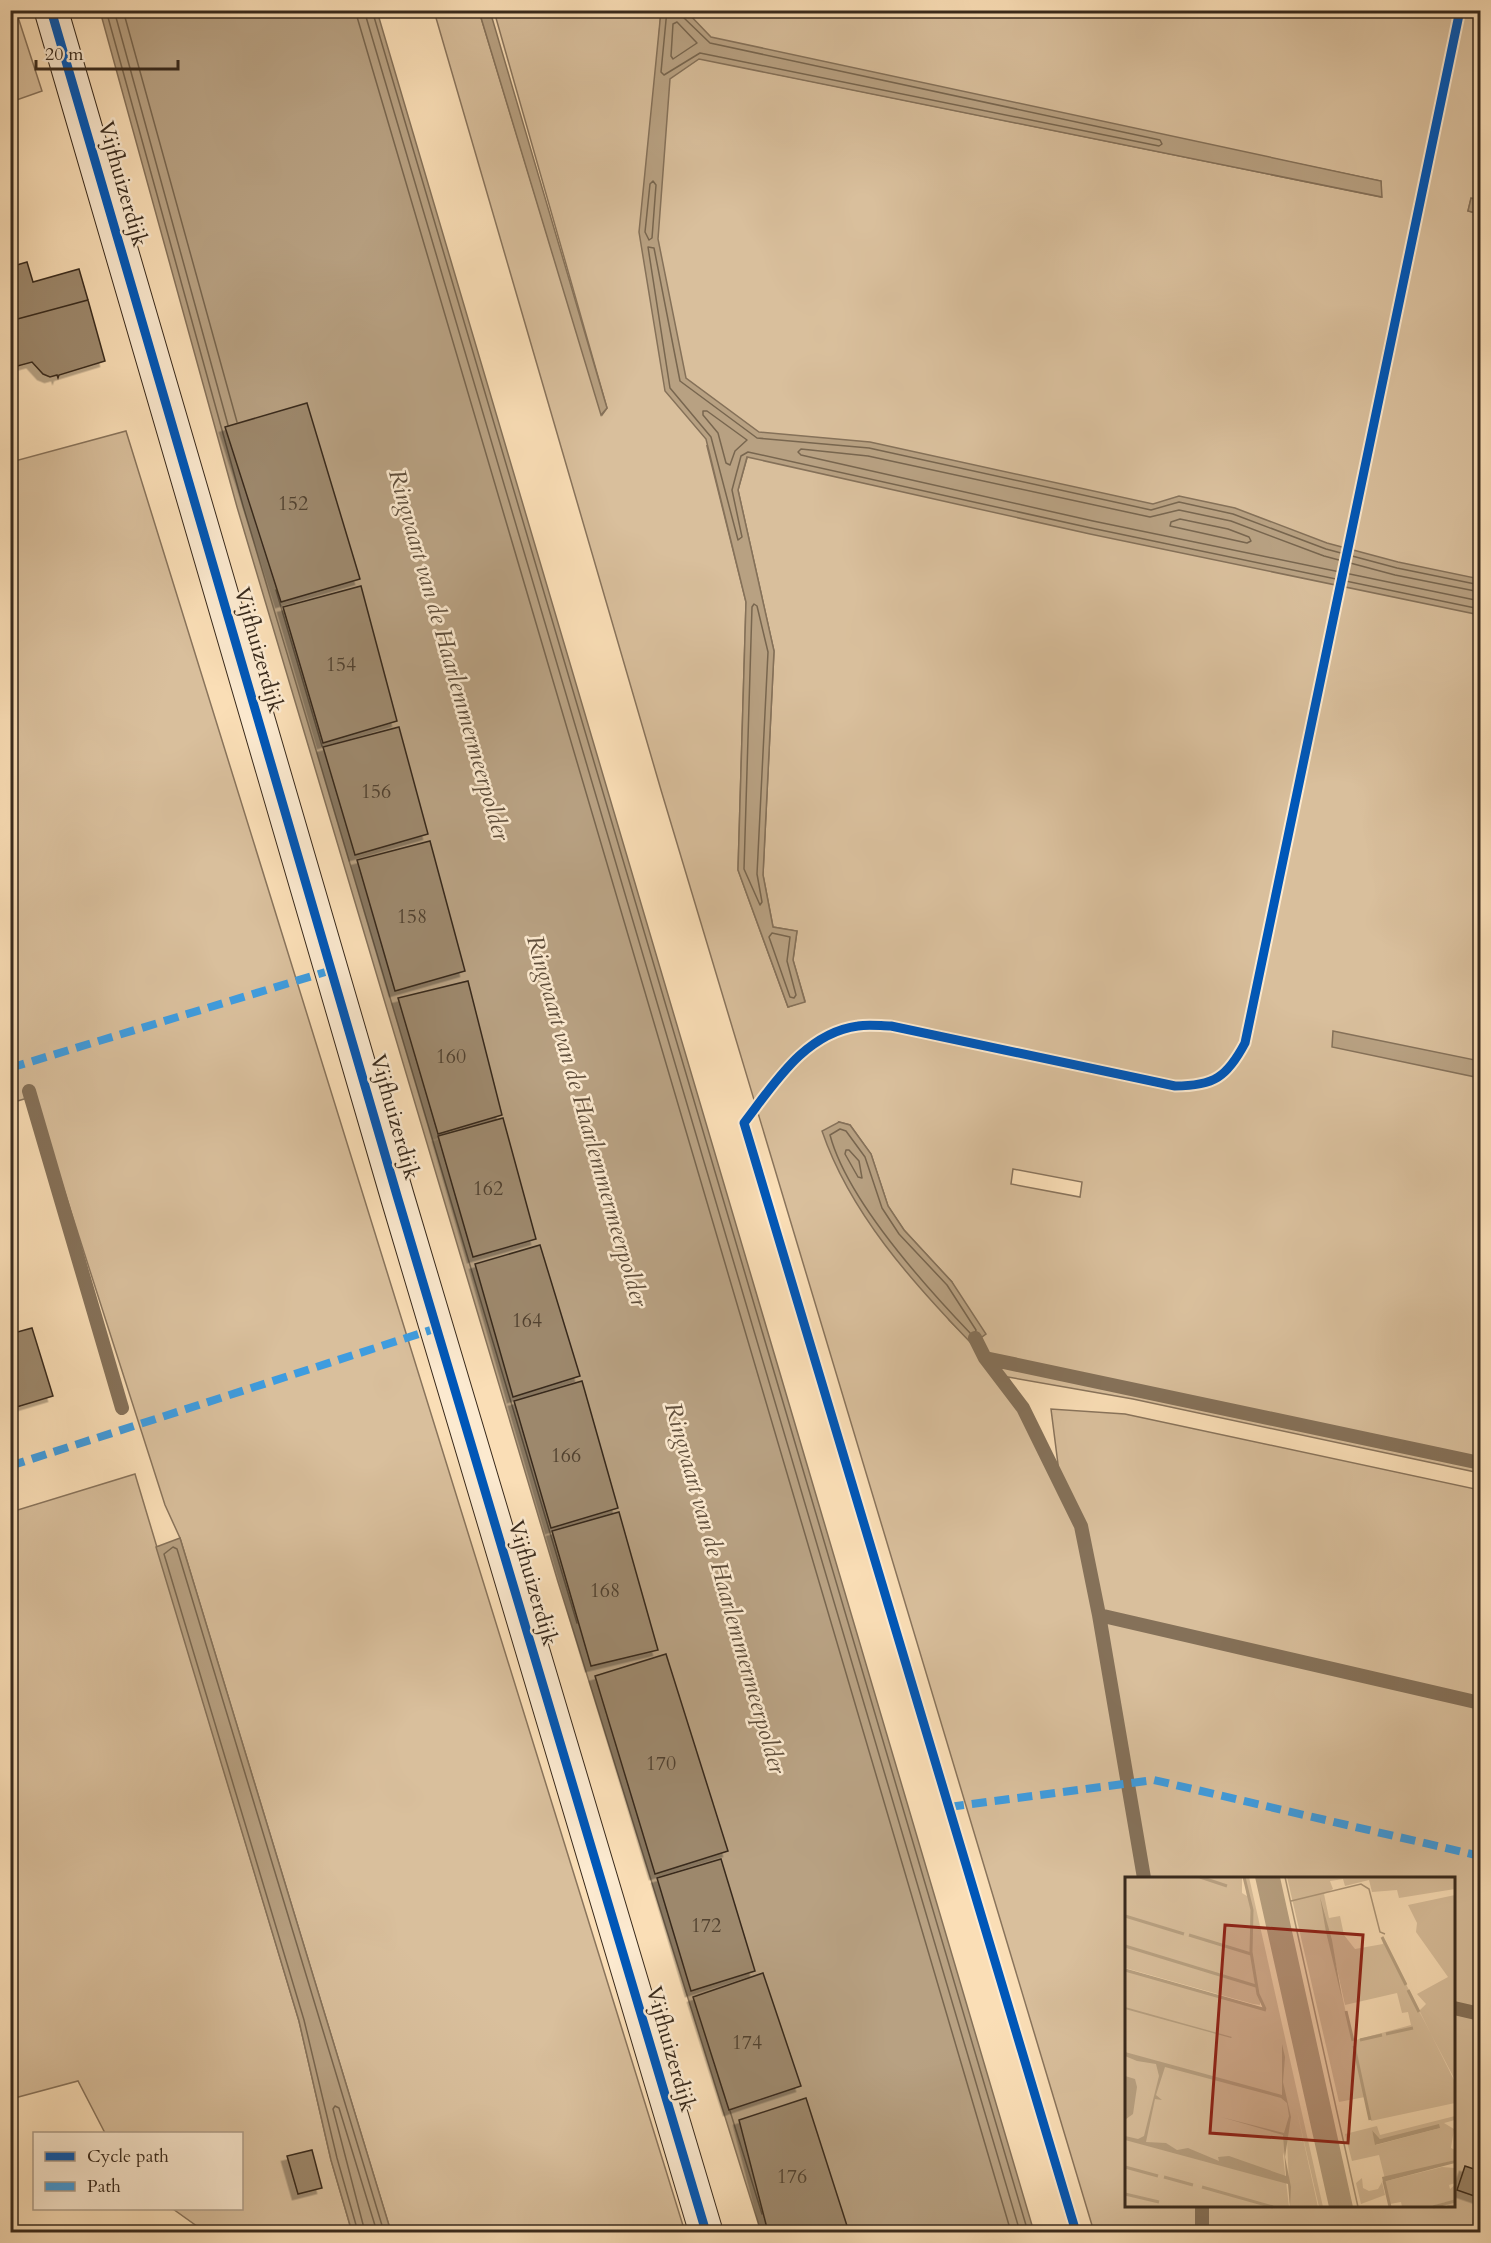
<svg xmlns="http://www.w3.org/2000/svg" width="1491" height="2243" viewBox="0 0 1491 2243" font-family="Cardo,serif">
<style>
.green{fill:#d9bf9c;stroke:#89745c;stroke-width:1.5;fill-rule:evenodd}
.water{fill:#b8a182;stroke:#857159;stroke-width:1.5}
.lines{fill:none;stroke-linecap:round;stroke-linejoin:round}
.shore{stroke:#78664f;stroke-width:1.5}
.stream{stroke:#857159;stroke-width:14}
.building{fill:#9d886c;stroke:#392a1c;stroke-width:1.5;filter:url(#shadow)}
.secondary-casing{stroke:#392a1c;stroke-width:35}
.secondary{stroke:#fcead0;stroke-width:33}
.quiet{stroke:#3e9cdf;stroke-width:8;stroke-dasharray:15 8;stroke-linecap:butt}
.cycleway-casing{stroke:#fcead0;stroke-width:13}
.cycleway{stroke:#0057b8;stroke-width:9}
.labels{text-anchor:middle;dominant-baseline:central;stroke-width:5;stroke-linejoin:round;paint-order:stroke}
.number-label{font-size:20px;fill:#524230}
.street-label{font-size:22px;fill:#392a1c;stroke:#fcead0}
.water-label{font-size:24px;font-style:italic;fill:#5f4e3b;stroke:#fcead0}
.inset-river{fill:none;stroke:#b8a182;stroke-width:3}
.inset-road{fill:none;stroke:#ad9678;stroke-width:1.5}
.view{fill:#8f2418;fill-opacity:0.15;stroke:#8f2418;stroke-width:3}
.inset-edge{fill:none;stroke:#392a1c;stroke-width:3}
</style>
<defs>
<filter id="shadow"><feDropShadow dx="-5.5" dy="5.5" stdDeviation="0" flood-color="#0004"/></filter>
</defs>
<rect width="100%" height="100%" fill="#fadeb6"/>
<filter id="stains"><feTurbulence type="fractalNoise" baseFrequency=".00333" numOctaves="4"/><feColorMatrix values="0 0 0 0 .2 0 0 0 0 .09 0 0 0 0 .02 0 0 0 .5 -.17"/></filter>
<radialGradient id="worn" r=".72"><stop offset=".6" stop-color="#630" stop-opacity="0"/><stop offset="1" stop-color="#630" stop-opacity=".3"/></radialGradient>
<path class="green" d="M 11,10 L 16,11 L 42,91 L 11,102 Z
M 434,11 L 479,11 L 602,415 L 607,408 L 494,11 L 661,11 L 658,50 L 1381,197 L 1381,181 L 665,33 L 669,11 L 1480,11 L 1480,200 L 1471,199 L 1468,211 L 1480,214 L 1480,1473 L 1133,1399 L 1008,1377 L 1060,1480 L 1051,1409 L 1125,1414 L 1480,1490 L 1480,2232 L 1094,2232 L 661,790 ZM 707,446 L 747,458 L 738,490 L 774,651 L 763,875 L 773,927 L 797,931 L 793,960 L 805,1001 L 788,1007 L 738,870 L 746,602 ZM 839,1122 L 850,1125 L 871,1154 L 888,1206 L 904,1230 L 952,1282 L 972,1343 L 949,1320 ZM 1013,1169 L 1082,1182 L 1080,1197 L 1011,1184 ZM 1126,1878 L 1454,1878 L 1454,2206 L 1126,2206 Z
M 126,431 L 685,2232 L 391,2232 L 180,1538 L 165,1505 L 34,1096 L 11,1103 L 11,462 Z
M 135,1474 L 299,2021 L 331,2160 L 352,2232 L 199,2232 L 198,2227 L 173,2209 L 242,2208 L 242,2134 L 105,2133 L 78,2081 L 11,2099 L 11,1512 Z"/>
<path class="water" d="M 100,11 L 377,11 L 1034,2232 L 761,2232 L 558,1582 L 237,507 Z
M 479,11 L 490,11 L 607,408 L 601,415 Z
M 661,11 L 686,11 L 711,37 L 1381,181 L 1382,197 L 699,59 L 670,79 L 658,239 L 686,378 L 759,432 L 870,442 L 1153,504 L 1179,496 L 1235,508 L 1327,543 L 1398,562 L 1480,579 L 1480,615 L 1090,534 L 747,457 L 738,490 L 774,651 L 763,875 L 773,927 L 797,931 L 793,960 L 805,1002 L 788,1007 L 738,870 L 746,602 L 706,439 L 665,391 L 639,232 Z
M 1471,198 L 1480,200 L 1480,214 L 1468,211 Z
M 1333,1031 L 1480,1061 L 1480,1078 L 1332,1047 Z
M 839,1122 L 850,1125 L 871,1154 L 888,1206 L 904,1230 L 952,1282 L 986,1334 L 972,1344 C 912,1282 850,1213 822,1131 Z
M 180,1538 L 391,2232 L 352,2232 L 331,2160 L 299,2021 L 156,1547 Z"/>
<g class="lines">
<path class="shore" d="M 106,10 L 243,506 L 577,1623
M 114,10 L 228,425
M 123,10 L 237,422
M 355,10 L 1011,2232
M 364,10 L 1020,2232
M 372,10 L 1028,2232
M 667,10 L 661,72 L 664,75 L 700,53 L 1159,146 L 1162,144 L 1160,140 L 710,43 L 683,17 L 682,10
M 677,22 L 697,43 L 673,59 L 671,56 L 673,24 Z
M 653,181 L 656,185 L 652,238 L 649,240 L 645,232 L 650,184 Z
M 707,411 L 747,440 L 735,451 L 730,465 L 726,463 L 718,433 L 703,415 L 703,411 Z
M 1180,519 L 1228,529 L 1249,537 L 1251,541 L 1247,543 L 1170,526 L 1171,522 Z
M 1480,585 L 1397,568 L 1326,549 L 1233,514 L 1179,502 L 1151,510 L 869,448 L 757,438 L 680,381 L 654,248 L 648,247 L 670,388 L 711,437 L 738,540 L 742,537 L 732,490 L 741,456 L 748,452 L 1091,528 L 1480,609
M 276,590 L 322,746
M 1480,592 L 1395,575 L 1324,556 L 1231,521 L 1179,510 L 1150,517 L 868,456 L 801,449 L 798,452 L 801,455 L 1093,521 L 1480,601
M 754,604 L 757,606 L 768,652 L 757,874 L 762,902 L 760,905 L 744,869 L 752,607 Z
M 772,933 L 790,937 L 787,961 L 796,995 L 794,998 L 790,997 L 769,937 Z
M 840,1129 L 846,1131 L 865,1157 L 882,1208 L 899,1234 L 947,1285 L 976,1330 L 975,1334 L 971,1334 C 925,1286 847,1199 830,1135 Z
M 846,1150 L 849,1150 L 859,1161 L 862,1178 L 858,1177 L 845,1154 Z
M 730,2111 L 762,2214
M 358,2232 L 337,2158 L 304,2020 L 164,1554 L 173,1547 L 177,1549 L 384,2232
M 365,2232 L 333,2109 L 335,2106 L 339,2108 L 377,2232"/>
<path class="stream" d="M 29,1091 L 122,1408
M 975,1338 L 985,1358 L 1023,1408 L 1081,1526 L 1099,1615 L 1144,1878
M 985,1358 L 1480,1463
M 1099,1615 L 1480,1703
M 1454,2008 L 1480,2014
M 1202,2206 L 1202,2232"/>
</g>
<path class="building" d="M 27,262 L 33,282 L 79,269 L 88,300 L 10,321 L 10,267 Z
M 88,300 L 105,361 L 59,375 L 58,378 L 57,375 L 50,377 L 43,374 L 32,362 L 10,368 L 10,321 Z
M 10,383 L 16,403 L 10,405 Z
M 307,403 L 360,579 L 281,602 L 225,427 Z
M 361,586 L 397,721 L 323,743 L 283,607 Z
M 399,727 L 428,834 L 355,855 L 323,747 Z
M 430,841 L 465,971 L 395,991 L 357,860 Z
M 468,981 L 502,1115 L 438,1134 L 398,998 Z
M 503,1118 L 536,1239 L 473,1257 L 438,1136 Z
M 540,1245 L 580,1376 L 513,1397 L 475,1264 Z
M 32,1328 L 53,1396 L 10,1409 L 10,1334 Z
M 582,1381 L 618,1508 L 551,1528 L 514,1401 Z
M 619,1512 L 658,1650 L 591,1666 L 552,1531 Z
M 666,1654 L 728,1851 L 655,1874 L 595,1676 Z
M 721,1859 L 755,1971 L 691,1991 L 657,1878 Z
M 763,1973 L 801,2086 L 729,2110 L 693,1997 Z
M 806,2098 L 849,2232 L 768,2232 L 739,2120 Z
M 312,2150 L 322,2188 L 298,2194 L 287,2156 Z
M 1465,2166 L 1480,2171 L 1480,2198 L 1457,2190 Z"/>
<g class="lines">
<g class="secondary-casing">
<path id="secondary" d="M 51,10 L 398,1199 L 706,2232"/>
</g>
<use href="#secondary" class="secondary"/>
<path class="quiet" d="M 10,1068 L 332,970
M 10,1466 L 437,1328
M 949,1807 L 1154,1780 L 1480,1856"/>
<g class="cycleway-casing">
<path id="cycleway" d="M 51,10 L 398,1199 L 706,2232
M 1076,2232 L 744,1123 C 774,1084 805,1033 858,1026 C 869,1024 881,1026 891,1026 L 1175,1086 C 1214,1086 1227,1077 1245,1043 L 1460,10"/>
</g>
<use href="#cycleway" class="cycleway"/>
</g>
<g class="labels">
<g class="number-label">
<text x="293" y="503">152</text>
<text x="341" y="664">154</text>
<text x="376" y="791">156</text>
<text x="412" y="916">158</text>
<text x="451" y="1056">160</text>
<text x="488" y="1188">162</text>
<text x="527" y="1320">164</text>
<text x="566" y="1455">166</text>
<text x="605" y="1590">168</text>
<text x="661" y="1763">170</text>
<text x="706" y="1925">172</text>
<text x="747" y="2042">174</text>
<text x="792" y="2176">176</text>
</g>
<g class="street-label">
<text transform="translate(123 184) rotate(74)">Vijfhuizerdijk</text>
<text transform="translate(259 650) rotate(74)">Vijfhuizerdijk</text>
<text transform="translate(395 1117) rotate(74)">Vijfhuizerdijk</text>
<text transform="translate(533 1583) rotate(74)">Vijfhuizerdijk</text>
<text transform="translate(671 2049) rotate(74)">Vijfhuizerdijk</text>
</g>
<g class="water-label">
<text transform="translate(449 655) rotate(74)">Ringvaart van de Haarlemmermeerpolder</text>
<text transform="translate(587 1121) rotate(74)">Ringvaart van de Haarlemmermeerpolder</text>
<text transform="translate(725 1588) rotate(74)">Ringvaart van de Haarlemmermeerpolder</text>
</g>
</g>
<g transform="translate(1125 1877)">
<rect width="330" height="330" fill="#fadeb6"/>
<path d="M 0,0 L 117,0 L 117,16 L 122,19 L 119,0 L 124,0 L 198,330 L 194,330 L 172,234 L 193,330 L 165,330 L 162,263 L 158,279 L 164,330 L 0,330 L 0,243 L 5,239 L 0,213 L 0,92 L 138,131 L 135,123 L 135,128 L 128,127 L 0,91 ZM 162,0 L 330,0 L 330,12 L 274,21 L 272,13 L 247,15 L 244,3 L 220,9 L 218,2 L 205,4 L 208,12 L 199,17 L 204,41 L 215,39 L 219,58 L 230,72 L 258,67 L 257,59 L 330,205 L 330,226 L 246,244 L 240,220 L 214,225 ZM 196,20 L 220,128 L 272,116 L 277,136 L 283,135 L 286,148 L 227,164 ZM 330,18 L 330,203 L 294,134 L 301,127 L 292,117 L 323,100 L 291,55 L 292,46 L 283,28 ZM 330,239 L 330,243 L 319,246 L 329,252 L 326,271 L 330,273 L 330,283 L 260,302 L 254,278 L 227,284 L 220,257 L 252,249 L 255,258 ZM 315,251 L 251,268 L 247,253 L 255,262 ZM 317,290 L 330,291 L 330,306 L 324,308 L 325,312 L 330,308 L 330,330 L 323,330 L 321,325 L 304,330 L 277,330 L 276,325 L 265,327 L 258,305 ZM 237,301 L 238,311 L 244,314 L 253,312 L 257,305 L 260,318 L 236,327 L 231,306 Z" fill="#d9bf9c" fill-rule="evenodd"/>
<path d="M 130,0 L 155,0 L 228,330 L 204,330 ZM 195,20 L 207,63 L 217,122 L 201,55 ZM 0,130 L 107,160 L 106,161 L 0,132 ZM 157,167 L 160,180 L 158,205 L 166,240 L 160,280 L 166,310 L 165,330 L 163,307 L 0,263 L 0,259 L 13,262 L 19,259 L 34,199 L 31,187 L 12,184 L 0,179 L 0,175 L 157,218 ZM 40,190 L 156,221 L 162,226 L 164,239 L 159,256 L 96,240 L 158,258 L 161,299 L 104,279 L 93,280 L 94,284 L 63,271 L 52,273 L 41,266 L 21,265 L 30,222 L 37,223 L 31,218 ZM 0,199 L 10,202 L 12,210 L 8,237 L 0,243 ZM 314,247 L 315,251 L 250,268 L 247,253 L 255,262 ZM 330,283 L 330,286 L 258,305 L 257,300 Z" fill="#b8a182" fill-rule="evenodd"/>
<path class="inset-river" d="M 75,0 L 102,9M 119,0 L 127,33 L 126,75 L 133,117 L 140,132M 0,39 L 59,57M 64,58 L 126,77M 257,60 L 281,108M 0,69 L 131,109M 0,93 L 141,133M 283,113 L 294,135M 221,134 L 228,164M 261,157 L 288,151M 235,163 L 257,158M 229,169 L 245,243M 0,290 L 33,299M 39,300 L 68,308M 259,304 L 265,330M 77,310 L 148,330M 0,317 L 34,325M 308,330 L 330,324"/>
<path class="inset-road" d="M 160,0 L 233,330M 166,24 L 236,7 L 244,12 L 255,55 L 260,57"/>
<path class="view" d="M 100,48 L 238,58 L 223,266 L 85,256 Z"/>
<rect width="330" height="330" class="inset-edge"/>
</g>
<rect width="1491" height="2243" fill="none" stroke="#fadeb6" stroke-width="36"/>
<rect x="12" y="12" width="1467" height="2219" fill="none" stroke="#392a1c" stroke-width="3"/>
<rect x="18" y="18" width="1455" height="2207" fill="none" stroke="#392a1c" stroke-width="1.5"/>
<rect x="33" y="2132" width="210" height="78" fill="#fcead0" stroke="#ae9d88" stroke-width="1.5"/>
<rect x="45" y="2152" width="30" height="9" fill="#0057b8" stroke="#ae9d88" stroke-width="1.5"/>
<text x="87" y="2162" font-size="18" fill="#392a1c">Cycle path</text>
<rect x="45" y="2182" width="30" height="9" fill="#3e9cdf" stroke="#ae9d88" stroke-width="1.5"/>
<text x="87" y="2192" font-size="18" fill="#392a1c">Path</text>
<path d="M36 60v9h142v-9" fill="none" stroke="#392a1c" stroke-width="3"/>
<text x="45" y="60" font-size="18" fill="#392a1c" stroke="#fcead0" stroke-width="4.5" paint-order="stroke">20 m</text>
<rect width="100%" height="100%" filter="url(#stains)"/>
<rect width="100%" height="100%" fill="url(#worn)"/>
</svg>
